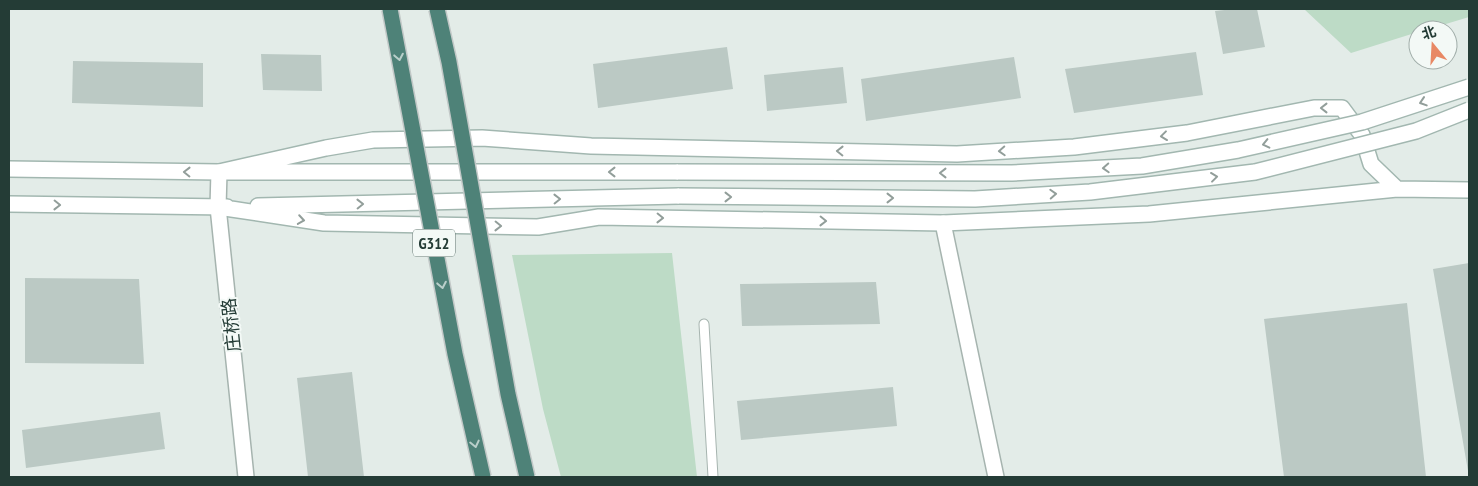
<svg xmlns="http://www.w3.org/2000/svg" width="1478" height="486" viewBox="0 0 1478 486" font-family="'PT Sans Narrow','Noto Sans SC',sans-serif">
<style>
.green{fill:#bddbc6}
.building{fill:#bbc9c4}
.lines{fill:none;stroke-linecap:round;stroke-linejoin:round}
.service-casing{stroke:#a6b4af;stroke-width:11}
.minor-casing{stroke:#a6b4af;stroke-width:18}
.tertiary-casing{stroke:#a6b4af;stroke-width:18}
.secondary-casing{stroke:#a2b7b0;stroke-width:18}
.service{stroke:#fff;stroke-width:9}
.minor{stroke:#fff;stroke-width:15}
.tertiary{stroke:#fff;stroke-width:15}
.secondary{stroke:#fff;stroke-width:15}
.secondary-bridge-casing{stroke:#a2b7b0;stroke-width:18;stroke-linecap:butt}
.trunk-bridge-casing{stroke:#c2c8c7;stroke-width:18;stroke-linecap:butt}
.secondary-bridge{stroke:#fff;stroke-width:15}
.trunk-bridge{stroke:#4e8278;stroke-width:15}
.oneway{stroke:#b9cfca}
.oneway2{stroke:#929e9a}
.labels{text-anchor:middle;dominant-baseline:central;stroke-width:4;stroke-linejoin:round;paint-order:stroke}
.shield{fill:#f3f9f6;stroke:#627570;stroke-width:1}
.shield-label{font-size:16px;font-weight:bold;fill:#243c36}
.street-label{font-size:18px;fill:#243c36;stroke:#f3f9f6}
</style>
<rect width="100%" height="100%" fill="#e3ece8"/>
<path class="green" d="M 1304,9 L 1469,9 L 1469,17 L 1426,30 L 1418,30 L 1418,32 L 1351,53 Z
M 672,253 L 697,477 L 561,477 L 543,409 L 512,255 Z"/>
<path class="building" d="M 1234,9 L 1257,9 L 1265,47 L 1223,54 L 1215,11 Z
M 727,47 L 733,89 L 598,108 L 593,64 Z
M 1196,52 L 1203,95 L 1074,113 L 1065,69 Z
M 261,54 L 321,55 L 322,91 L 263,90 Z
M 1014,57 L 1021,98 L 866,121 L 861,79 Z
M 73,61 L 203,63 L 203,107 L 72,103 Z
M 843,67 L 847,103 L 767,111 L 764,75 Z
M 1469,263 L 1469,471 L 1468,471 L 1433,269 Z
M 25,278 L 139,279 L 144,364 L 25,363 Z
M 876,282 L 880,324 L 742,326 L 740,284 Z
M 1407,303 L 1426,477 L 1284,477 L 1264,319 Z
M 352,372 L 364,477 L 308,477 L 297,378 Z
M 893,387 L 897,426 L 741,440 L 737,401 Z
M 160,412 L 165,449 L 26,468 L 22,430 Z"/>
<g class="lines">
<g class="service-casing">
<path id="service" d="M 704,324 L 713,477"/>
</g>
<g class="minor-casing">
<path id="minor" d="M 943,223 L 996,477"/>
</g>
<g class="tertiary-casing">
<path id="tertiary" d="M 219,172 L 218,207 L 246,477"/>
</g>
<g class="secondary-casing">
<path id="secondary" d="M 9,169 L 219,172 L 678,172
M 219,172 L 326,148 L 373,140 L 482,138 L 591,146 L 957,154 L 1074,147 L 1187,133 L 1314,108 L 1342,108 L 1362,135 L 1371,164 L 1397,189
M 9,204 L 227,207
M 258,206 L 679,196
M 218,207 L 324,223 L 538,227 L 599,217 L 943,223 L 1149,214 L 1397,189 L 1469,190"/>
</g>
<use href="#service" class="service"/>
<use href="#minor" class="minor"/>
<use href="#tertiary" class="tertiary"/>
<use href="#secondary" class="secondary"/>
<g class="secondary-bridge-casing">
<path id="secondary-bridge" d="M 678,172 L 1012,173 L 1142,166 L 1238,150 L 1362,122 L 1469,87
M 679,196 L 975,199 L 1090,192 L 1255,172 L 1416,131 L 1469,110"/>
</g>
<g class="trunk-bridge-casing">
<path id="trunk-bridge" d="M 390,9 L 455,354 L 483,477
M 437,9 L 449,62 L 508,394 L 527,477"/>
</g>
<use href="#secondary-bridge" class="secondary-bridge"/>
<use href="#trunk-bridge" class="trunk-bridge"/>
</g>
<defs><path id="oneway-chevron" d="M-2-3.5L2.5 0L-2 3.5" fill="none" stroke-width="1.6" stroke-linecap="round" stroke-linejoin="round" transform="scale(1.25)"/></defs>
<g class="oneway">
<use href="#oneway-chevron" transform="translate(399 57) rotate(79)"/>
<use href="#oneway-chevron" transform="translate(442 285) rotate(79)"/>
<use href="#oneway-chevron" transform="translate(475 444) rotate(77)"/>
</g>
<g class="oneway2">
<use href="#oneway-chevron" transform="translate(1423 102) rotate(162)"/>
<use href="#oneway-chevron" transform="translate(1324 108) rotate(180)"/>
<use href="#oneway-chevron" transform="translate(1164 136) rotate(173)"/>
<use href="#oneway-chevron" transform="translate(1266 144) rotate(167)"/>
<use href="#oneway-chevron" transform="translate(840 151) rotate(-179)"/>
<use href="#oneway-chevron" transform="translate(1002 151) rotate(177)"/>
<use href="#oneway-chevron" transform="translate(1106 168) rotate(177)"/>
<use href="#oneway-chevron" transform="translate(187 172) rotate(-179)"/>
<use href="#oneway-chevron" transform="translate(612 172) rotate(180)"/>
<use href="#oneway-chevron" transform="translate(943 173) rotate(-180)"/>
<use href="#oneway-chevron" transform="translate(1214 177) rotate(-7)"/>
<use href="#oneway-chevron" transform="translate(1053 194) rotate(-3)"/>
<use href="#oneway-chevron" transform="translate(728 197)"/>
<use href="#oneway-chevron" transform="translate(890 198)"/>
<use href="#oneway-chevron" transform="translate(557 199) rotate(-1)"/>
<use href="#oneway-chevron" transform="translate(360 204) rotate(-1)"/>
<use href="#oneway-chevron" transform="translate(57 205) rotate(1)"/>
<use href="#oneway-chevron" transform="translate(660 218) rotate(1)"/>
<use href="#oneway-chevron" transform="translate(301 220) rotate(9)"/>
<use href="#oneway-chevron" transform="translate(823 221) rotate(1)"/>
<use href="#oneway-chevron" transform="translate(498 226) rotate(1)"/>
</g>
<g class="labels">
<rect class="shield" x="413" y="229.5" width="42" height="27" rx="4"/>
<g class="shield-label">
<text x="434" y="243">G312</text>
</g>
<g class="street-label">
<text transform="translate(231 325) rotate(-96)">庄桥路</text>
</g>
</g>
<rect width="1478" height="486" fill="none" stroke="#243c36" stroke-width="20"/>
<g transform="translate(1433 45) rotate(342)"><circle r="24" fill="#f3f9f6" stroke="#a0ada9"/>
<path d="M0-4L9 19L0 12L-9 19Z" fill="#e88864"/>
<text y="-8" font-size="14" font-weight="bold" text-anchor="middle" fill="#243c36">北</text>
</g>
</svg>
